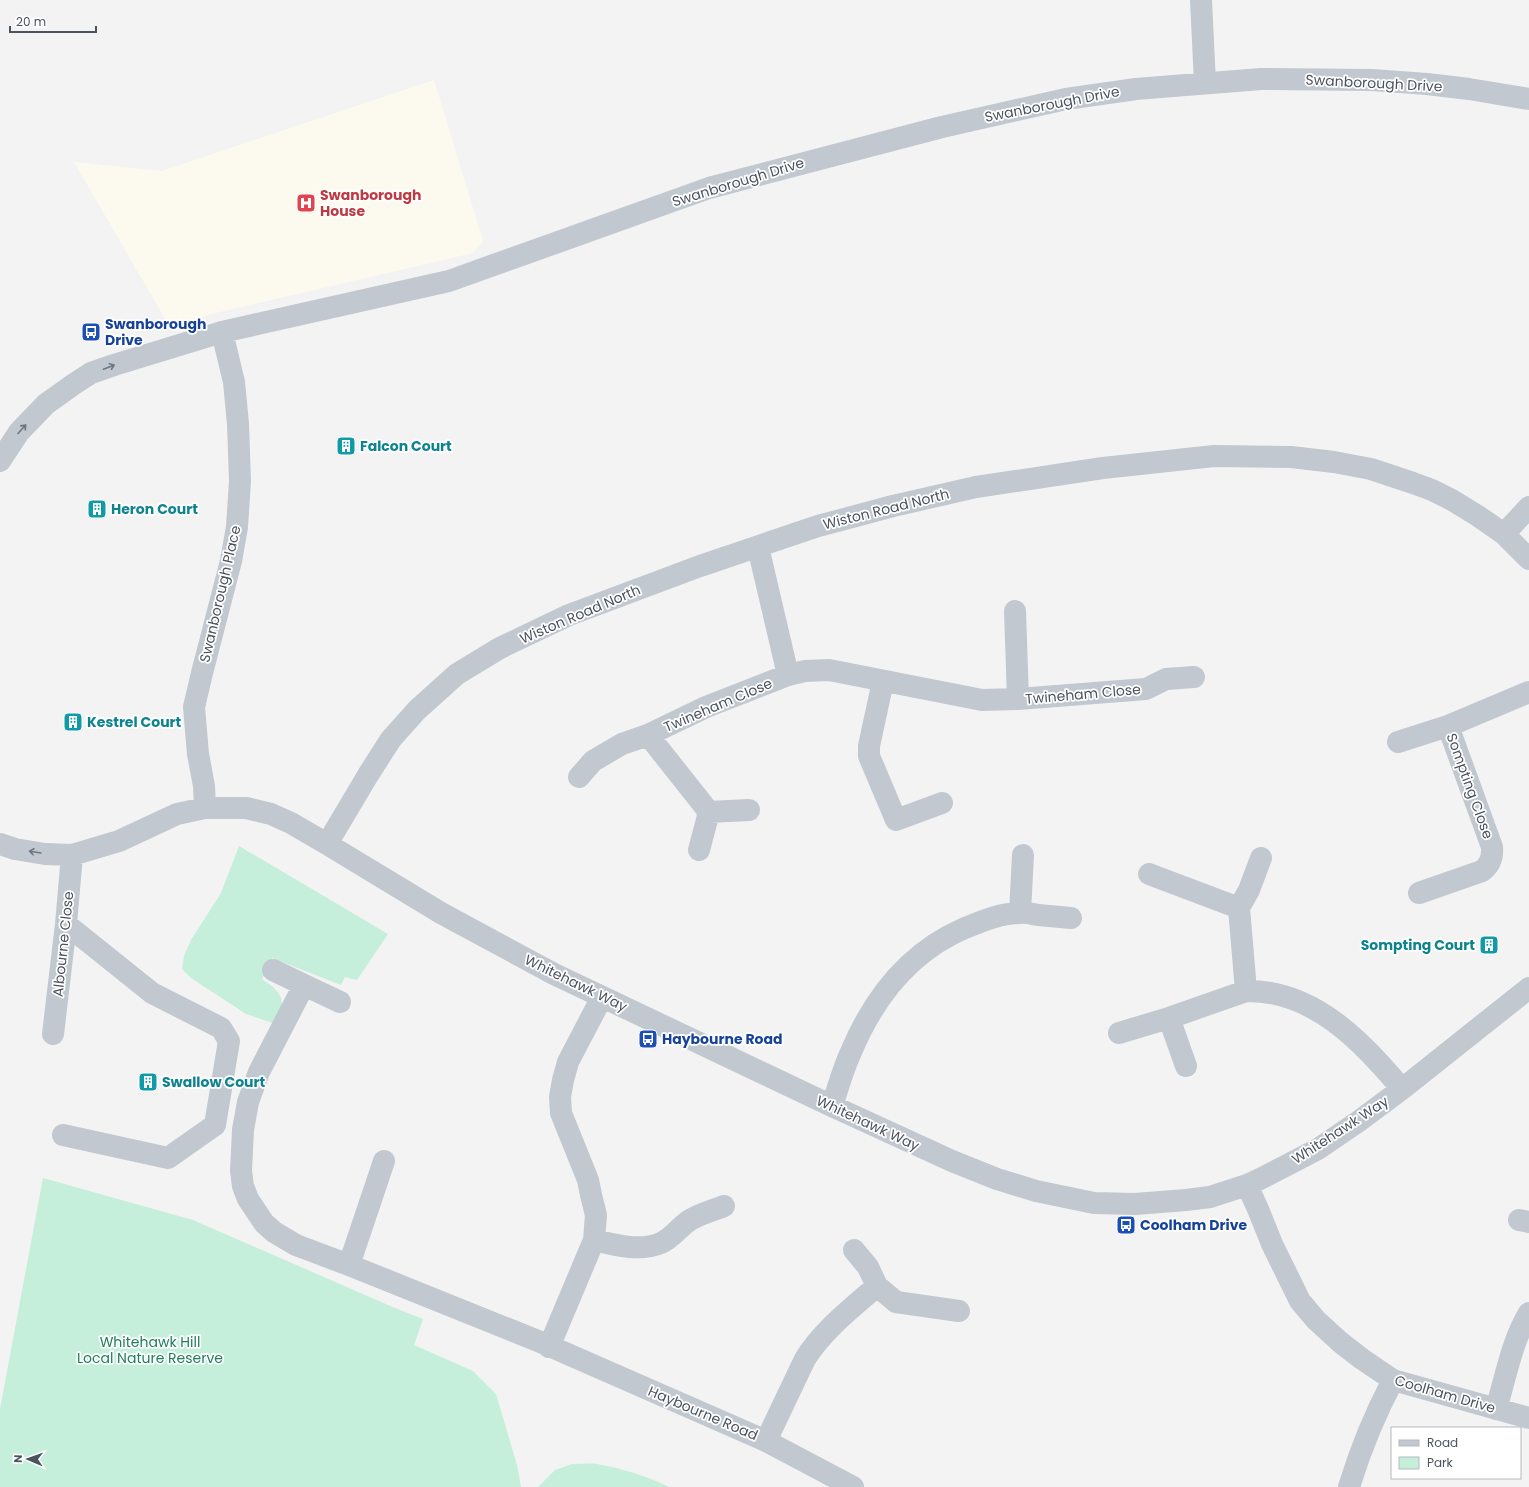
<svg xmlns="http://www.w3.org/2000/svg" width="1529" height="1487" viewBox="0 0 1529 1487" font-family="Poppins,sans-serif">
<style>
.commercial{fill:#fcfaef}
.green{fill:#c5eedb}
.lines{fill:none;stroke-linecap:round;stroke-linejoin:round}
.minor{stroke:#c1c8d0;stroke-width:22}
.oneway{stroke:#6e7681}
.labels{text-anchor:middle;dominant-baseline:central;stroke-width:3.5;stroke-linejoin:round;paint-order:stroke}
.street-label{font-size:14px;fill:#4b535f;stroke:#fff}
.health-label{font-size:14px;font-weight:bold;fill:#be3a42;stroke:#fff;text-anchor:start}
.transit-label{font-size:14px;font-weight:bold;fill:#164399;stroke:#fff;text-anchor:start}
.culture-label{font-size:14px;font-weight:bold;fill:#0d838f;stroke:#fff;text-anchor:start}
.park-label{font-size:14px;fill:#1e7e5b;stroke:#fff}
</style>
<rect width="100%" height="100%" fill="#f4f3f3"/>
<path class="commercial" d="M 434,80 L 483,241 L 473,253 L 207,315 L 170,327 L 74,162 L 162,171 Z"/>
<path class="green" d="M 239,846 L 388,934 L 357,980 L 345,977 L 341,985 L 272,958 L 262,979 C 283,993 287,1001 276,1024 L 246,1014 L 191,978 L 182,969 L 184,956 L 191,940 L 221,893 Z
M 43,1178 L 193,1220 L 395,1308 L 423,1319 L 414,1345 L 473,1371 L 496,1394 L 517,1465 L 521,1487 L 0,1487 L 0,1409 Z
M 572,1464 C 580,1464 589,1463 597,1464 C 621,1468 647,1476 669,1487 L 538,1487 L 555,1470 Z"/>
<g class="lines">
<path class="minor" d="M 1201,0 L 1205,83
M 0,461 L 19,432 L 46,404 L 74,384 L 91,373 L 114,365 L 222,332 L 449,281 L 709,188 L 942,127 L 1066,99 L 1136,89 L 1261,79 L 1372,80 L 1427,84 L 1469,89 L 1529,99
M 1504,534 L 1529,559
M 758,547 L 788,675
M 1015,611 L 1018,699
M 883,681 L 869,746 L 869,756 L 896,820 L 942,803
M 648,735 L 709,812 L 699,850
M 1398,742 L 1448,726
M 579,777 L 593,761 L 622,744 L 648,735 L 706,707 L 788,675 L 805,671 L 829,670 L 982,700 L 1018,699 L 1146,689 L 1166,679 L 1194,677
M 205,808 L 204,786 L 198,754 L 194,707 L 202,673 L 231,561 L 237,527 L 240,481 L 238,424 L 234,382 L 222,332
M 709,812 L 749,810
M 0,844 L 15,849 L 45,854 L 72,855 L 119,841 L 177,814 L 205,808 L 246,808 L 271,814 L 291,823 L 327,844 L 441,913 L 554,974 L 832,1106 L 952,1161 L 997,1179 L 1036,1191 L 1094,1203 L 1135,1204 L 1186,1200 L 1210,1197 L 1247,1185 L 1260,1179 L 1318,1149 L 1359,1121 L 1402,1089 L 1529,988
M 327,844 L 368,775 L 391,739 L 417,710 L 457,674 L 500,648 L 569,615 L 700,566 L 818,526 L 893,506 L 976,487 L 1103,468 L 1214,456 L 1291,457 L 1334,462 L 1371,469 L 1413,483 L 1432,490 L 1452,500 L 1478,516 L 1504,534 L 1529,507
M 1149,874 L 1239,908
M 1419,893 L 1482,871 C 1490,865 1493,857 1492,847 L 1448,726 L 1529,692
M 1020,913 L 1023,855
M 273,970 L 304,985
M 1246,991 L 1239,908 L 1249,890 L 1261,858
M 340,1002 L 304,985 L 259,1072 L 248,1102 L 243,1130 L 241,1171 L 243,1186 L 248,1199 L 264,1223 L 274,1232 L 296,1245 L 349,1265 L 538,1341 L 766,1441 L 853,1487
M 1169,1018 L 1186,1066
M 1119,1033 L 1169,1018 L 1246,991 C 1314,990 1361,1041 1402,1089
M 53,1034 L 66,924 L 72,855
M 832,1106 C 838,1088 843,1069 851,1052 C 874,997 909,952 965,928 C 982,921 1001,913 1020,913 C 1026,912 1032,914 1038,915 C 1049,916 1060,917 1071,918
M 63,1135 L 168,1158 L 215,1125 L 229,1041 L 221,1028 L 152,993 L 66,924
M 1247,1185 L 1258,1209 L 1272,1244 L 1300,1301 L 1316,1320 L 1340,1342 L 1362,1359 L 1393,1380 L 1529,1418
M 1519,1220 L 1529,1222
M 594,1240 C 615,1245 640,1252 661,1243 C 671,1239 678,1229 687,1222 C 698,1214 712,1211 724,1206
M 854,1250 L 868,1267 L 877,1286
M 349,1265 L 384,1161
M 549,1347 L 594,1240 L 596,1215 L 591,1195 L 588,1180 L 561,1113 L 560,1097 L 563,1080 L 568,1062 L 602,997
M 1496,1409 C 1506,1377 1511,1343 1529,1313
M 766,1441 L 805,1359 C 823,1330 852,1308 877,1286 L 896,1302 L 959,1311
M 1349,1487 C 1360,1451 1375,1414 1393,1380"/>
</g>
<defs><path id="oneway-shaft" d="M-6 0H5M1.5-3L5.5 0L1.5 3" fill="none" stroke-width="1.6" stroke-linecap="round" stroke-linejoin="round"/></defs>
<g class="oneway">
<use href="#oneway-shaft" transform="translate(109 367) rotate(-21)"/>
<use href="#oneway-shaft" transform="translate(22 429) rotate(-48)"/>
<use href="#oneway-shaft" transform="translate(35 852) rotate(-171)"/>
</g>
<defs>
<g id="hospital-square" transform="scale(1)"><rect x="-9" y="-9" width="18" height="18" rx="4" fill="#e0444e" stroke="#fff"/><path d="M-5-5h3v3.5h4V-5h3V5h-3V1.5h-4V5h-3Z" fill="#fff"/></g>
<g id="bus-square" transform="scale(1)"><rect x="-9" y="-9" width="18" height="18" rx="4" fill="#1a4fb4" stroke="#fff"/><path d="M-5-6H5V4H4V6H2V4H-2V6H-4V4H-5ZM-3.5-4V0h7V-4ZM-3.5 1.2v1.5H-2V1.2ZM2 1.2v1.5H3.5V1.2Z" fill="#fff"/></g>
<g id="building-square" transform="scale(1)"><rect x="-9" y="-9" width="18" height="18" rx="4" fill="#0f9aa8" stroke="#fff"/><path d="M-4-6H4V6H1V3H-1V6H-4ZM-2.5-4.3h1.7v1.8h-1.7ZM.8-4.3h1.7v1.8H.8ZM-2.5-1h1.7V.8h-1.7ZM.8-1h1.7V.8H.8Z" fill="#fff"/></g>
</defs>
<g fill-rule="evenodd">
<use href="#hospital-square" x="306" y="203"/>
<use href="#bus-square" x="91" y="332"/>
<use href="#building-square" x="346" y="446"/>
<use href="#building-square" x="97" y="509"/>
<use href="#building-square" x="73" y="722"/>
<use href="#building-square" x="1489" y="945"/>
<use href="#bus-square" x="648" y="1039"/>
<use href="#building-square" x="148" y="1082"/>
<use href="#bus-square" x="1126" y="1225"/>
</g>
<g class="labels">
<g class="street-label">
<text transform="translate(1374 83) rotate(3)">Swanborough Drive</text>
<text transform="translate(1052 104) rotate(-11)">Swanborough Drive</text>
<text transform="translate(738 182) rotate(-17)">Swanborough Drive</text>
<text transform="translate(886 509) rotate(-14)">Wiston Road North</text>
<text transform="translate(220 594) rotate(-77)">Swanborough Place</text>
<text transform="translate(580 614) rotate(-23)">Wiston Road North</text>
<text transform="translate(1083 694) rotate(-5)">Twineham Close</text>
<text transform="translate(718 705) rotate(-23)">Twineham Close</text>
<text transform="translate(1470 786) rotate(70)">Sompting Close</text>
<text transform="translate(63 944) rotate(-84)">Albourne Close</text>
<text transform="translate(576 983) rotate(26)">Whitehawk Way</text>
<text transform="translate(868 1123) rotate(25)">Whitehawk Way</text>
<text transform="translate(1340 1130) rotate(-33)">Whitehawk Way</text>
<text transform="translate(1445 1394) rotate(16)">Coolham Drive</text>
<text transform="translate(703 1413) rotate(23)">Haybourne Road</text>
</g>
<g class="health-label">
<text x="320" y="195">Swanborough<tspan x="320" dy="16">House</tspan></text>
</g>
<g class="transit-label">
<text x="105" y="324">Swanborough<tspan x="105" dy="16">Drive</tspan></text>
<text x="662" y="1039">Haybourne Road</text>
<text x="1140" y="1225">Coolham Drive</text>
</g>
<g class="culture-label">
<text x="360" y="446">Falcon Court</text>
<text x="111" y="509">Heron Court</text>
<text x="87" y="722">Kestrel Court</text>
<text x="1475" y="945" text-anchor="end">Sompting Court</text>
<text x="162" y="1082">Swallow Court</text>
</g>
<g class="park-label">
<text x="150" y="1342">Whitehawk Hill<tspan x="150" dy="16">Local Nature Reserve</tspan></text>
</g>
</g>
<rect x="1391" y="1427" width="130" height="52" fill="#ffffff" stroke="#b7babf"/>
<rect x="1399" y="1440" width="20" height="6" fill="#c1c8d0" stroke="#b7babf"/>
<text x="1427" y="1447" font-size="12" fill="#4b535f">Road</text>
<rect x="1399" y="1457" width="20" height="12" fill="#c5eedb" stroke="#b7babf"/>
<text x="1427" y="1467" font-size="12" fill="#4b535f">Park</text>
<g transform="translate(28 1459) rotate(272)" stroke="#ffffff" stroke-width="3" paint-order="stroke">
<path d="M0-3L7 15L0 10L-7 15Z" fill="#4b535f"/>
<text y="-6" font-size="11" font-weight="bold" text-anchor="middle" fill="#4b535f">N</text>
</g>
<path d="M10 26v6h86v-6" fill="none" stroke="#4b535f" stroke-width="2"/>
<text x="16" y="26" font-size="12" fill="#4b535f" stroke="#ffffff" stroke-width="3" paint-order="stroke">20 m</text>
</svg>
